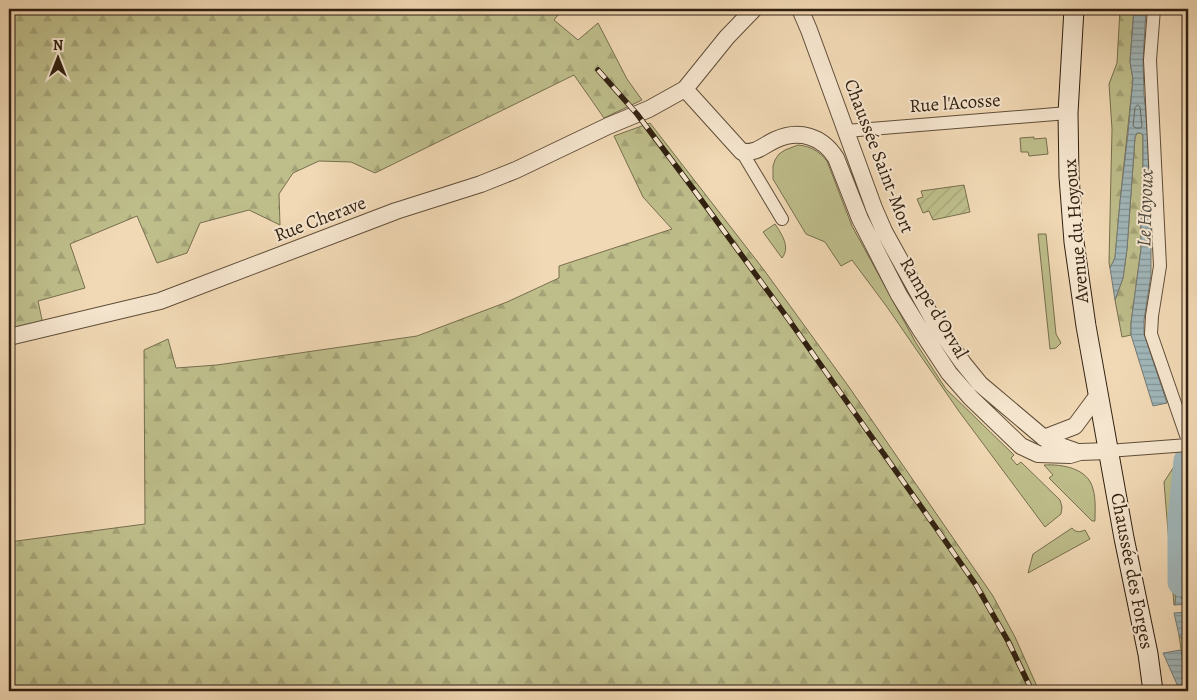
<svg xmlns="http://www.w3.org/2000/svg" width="1197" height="700" viewBox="0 0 1197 700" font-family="Alegreya,serif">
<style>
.green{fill:#bebe8b;stroke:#776e4e}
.forest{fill:url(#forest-firs);stroke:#776e4e}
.garden{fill:url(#garden-furrows);stroke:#776e4e}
.water{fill:url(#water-rules);stroke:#747a76}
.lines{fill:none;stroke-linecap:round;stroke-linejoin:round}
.shore{stroke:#686b65;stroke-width:1}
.river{stroke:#a1b7ba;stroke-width:29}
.minor-casing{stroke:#604e39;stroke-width:14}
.tertiary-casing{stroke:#604e39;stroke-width:18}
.secondary-casing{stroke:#301f10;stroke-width:21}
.minor{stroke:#f6e6cf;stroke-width:12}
.tertiary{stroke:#f6e6cf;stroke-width:16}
.secondary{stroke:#f6e6cf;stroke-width:19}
.rail-casing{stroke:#301f10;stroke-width:5.5}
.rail{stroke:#f6e6cf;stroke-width:4;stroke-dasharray:11;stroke-linecap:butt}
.labels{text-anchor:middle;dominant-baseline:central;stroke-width:4;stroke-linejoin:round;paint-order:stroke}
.street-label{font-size:19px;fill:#301f10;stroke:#f6e6cf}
.water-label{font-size:20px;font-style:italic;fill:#524d43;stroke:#f6e6cf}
</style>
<defs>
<pattern id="forest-firs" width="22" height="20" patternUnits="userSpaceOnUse" patternTransform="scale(1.25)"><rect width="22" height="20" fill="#bebe8b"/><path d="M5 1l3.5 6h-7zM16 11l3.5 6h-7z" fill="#a4a377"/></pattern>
<pattern id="garden-furrows" width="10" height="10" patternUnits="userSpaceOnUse" patternTransform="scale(1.25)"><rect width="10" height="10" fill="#bebe8b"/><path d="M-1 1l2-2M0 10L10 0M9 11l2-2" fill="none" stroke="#a4a377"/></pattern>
<pattern id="water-rules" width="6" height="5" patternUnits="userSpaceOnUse" patternTransform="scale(1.25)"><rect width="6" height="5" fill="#a1b7ba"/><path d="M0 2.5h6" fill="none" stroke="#849496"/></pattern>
</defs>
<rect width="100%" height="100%" fill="#f1d9b5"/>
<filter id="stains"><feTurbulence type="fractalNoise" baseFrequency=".004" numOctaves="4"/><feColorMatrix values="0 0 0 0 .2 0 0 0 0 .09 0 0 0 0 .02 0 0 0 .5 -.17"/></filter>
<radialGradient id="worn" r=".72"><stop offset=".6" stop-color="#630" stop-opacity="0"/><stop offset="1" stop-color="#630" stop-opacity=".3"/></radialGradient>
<path class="green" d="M 1034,137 L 1034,139 L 1046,138 L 1048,154 L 1029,156 L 1028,152 L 1021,152 L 1020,138 Z
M 798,145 C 810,146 819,151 827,161 L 852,226 L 916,343 L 946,389 L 1014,455 L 1011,458 L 1017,465 L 1021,462 L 1060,500 L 1062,507 L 1061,514 L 1045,527 L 958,410 L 887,307 L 852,260 L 841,266 L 825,242 L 806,234 L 773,179 L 773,166 L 775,160 L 779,154 L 785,150 Z
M 775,224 C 781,233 791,247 782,258 L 763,232 Z
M 1038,234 L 1046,234 L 1056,334 L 1061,343 L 1056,348 L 1050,349 Z
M 1044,465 C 1062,464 1088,468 1093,489 C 1096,499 1095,511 1095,521 L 1092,521 L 1049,478 L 1053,475 Z
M 1072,528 C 1076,533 1080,532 1085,530 L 1090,539 L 1028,573 L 1033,554 Z
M 1179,635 L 1188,647 L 1188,672 L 1187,673 L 1184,670 Z"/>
<path class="forest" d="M 9,9 L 563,9 L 554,20 L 578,40 L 598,23 L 627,79 L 642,100 L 604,118 L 574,75 L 375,173 L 351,162 L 319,161 L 293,173 L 279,194 L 280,225 L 249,210 L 200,223 L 187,253 L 157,263 L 137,216 L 70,244 L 85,288 L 38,301 L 44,329 L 9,337 Z
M 1120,9 L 1134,9 L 1130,62 L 1133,79 L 1120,202 L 1115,258 L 1110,268 L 1109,263 L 1112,129 L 1109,84 L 1117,63 Z
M 650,123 L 764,270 L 849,387 L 993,596 L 1015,637 L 1039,691 L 9,691 L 9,542 L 145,524 L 144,350 L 168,339 L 176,368 L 217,365 L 417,336 L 507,302 L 559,278 L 559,266 L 672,229 L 643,197 L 614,136 Z
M 1137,133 L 1140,133 L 1143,134 L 1143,191 L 1141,215 L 1141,249 L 1131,323 L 1131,335 L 1122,337 L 1115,300 L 1123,278 L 1127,249 L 1135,137 Z
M 1188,461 L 1188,553 L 1184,544 L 1183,543 L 1180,546 L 1175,605 L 1174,605 L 1164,482 L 1177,462 Z"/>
<path class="garden" d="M 964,185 L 970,212 L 933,220 L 929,211 L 923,213 L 917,199 L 923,197 L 921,191 Z"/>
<path class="water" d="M 1134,9 L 1146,9 L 1143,62 L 1144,94 L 1151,169 L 1151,275 L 1144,320 L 1144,334 L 1167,403 L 1153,406 L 1131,335 L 1131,323 L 1141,249 L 1141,217 L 1143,191 L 1143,135 L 1140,133 L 1137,133 L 1135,137 L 1127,249 L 1123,278 L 1115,300 L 1110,268 L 1115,258 L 1120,202 L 1128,133 L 1133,79 L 1130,62 Z
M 1183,543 L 1188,553 L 1188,604 L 1175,605 L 1180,546 Z
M 1187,612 L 1188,647 L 1179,635 L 1174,613 Z
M 1181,650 L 1184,670 L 1187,673 L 1188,672 L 1188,691 L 1180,691 L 1163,653 Z"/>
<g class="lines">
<path class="shore" d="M 1138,105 L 1140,107 L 1142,126 L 1141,128 L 1136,128 L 1133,126 L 1135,108 Z
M 1188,553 L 1185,553 L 1184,555 L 1181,597 L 1182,599 L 1188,599"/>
<path class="river" d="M 1182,582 L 1182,519 L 1188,461"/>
<g class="minor-casing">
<path id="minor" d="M 1154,9 L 1150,60 L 1160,266 L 1152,316 L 1151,334 L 1188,441
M 846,131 L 1068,113
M 742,152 L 782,219
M 1108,451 L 1188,445"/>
</g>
<g class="tertiary-casing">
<path id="tertiary" d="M 800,9 L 809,30 L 874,208 L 884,231 L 936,325 L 963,363 L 980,384 L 1044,438 L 1055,444 L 1075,451
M 685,89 L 742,152 C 758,153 762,146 775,140 C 799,129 822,136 836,158 L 860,219 L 899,295 L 920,329 L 949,373 L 971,398 L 1021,446 L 1038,454 L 1070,455 L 1080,452 L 1108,451
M 9,337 L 160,301 L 396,211 L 481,184 L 516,170 L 608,126 L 649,109 L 685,89 L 727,37 L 754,9
M 1044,438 L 1075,426 L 1098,395"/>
</g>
<g class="secondary-casing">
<path id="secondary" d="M 1074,9 L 1068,113 L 1069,177 L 1074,242 L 1086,326 L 1124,538 L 1148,654 L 1153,691"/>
</g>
<use href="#minor" class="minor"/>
<use href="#tertiary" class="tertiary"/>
<use href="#secondary" class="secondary"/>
<g class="rail-casing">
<path id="rail" d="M 598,70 L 637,114 L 694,190 L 789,320 L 934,525 L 976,585 L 1008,641 L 1032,691"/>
</g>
<use href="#rail" class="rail"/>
</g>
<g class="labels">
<g class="street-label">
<text transform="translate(955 103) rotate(-4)">Rue l'Acosse</text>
<text transform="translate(879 156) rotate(69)">Chaussée Saint-Mort</text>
<text transform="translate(320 219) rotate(-21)">Rue Cherave</text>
<text transform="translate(1076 231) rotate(-95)">Avenue du Hoyoux</text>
<text transform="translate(934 308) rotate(59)">Rampe d'Orval</text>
<text transform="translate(1132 571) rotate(79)">Chaussée des Forges</text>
</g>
<g class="water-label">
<text transform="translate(1145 208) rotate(-88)">Le Hoyoux</text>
</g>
</g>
<rect width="1197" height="700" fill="none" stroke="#f1d9b5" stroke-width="30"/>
<rect x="10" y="10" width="1177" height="680" fill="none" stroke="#301f10" stroke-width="2.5"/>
<rect x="15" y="15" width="1167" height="670" fill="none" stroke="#301f10"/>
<g transform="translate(58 58)" stroke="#f6e6cf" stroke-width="4" paint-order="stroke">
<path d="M0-4L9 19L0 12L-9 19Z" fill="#301f10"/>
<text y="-8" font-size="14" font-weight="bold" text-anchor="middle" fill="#301f10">N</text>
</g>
<rect width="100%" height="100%" filter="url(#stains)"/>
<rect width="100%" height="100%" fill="url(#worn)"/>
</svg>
